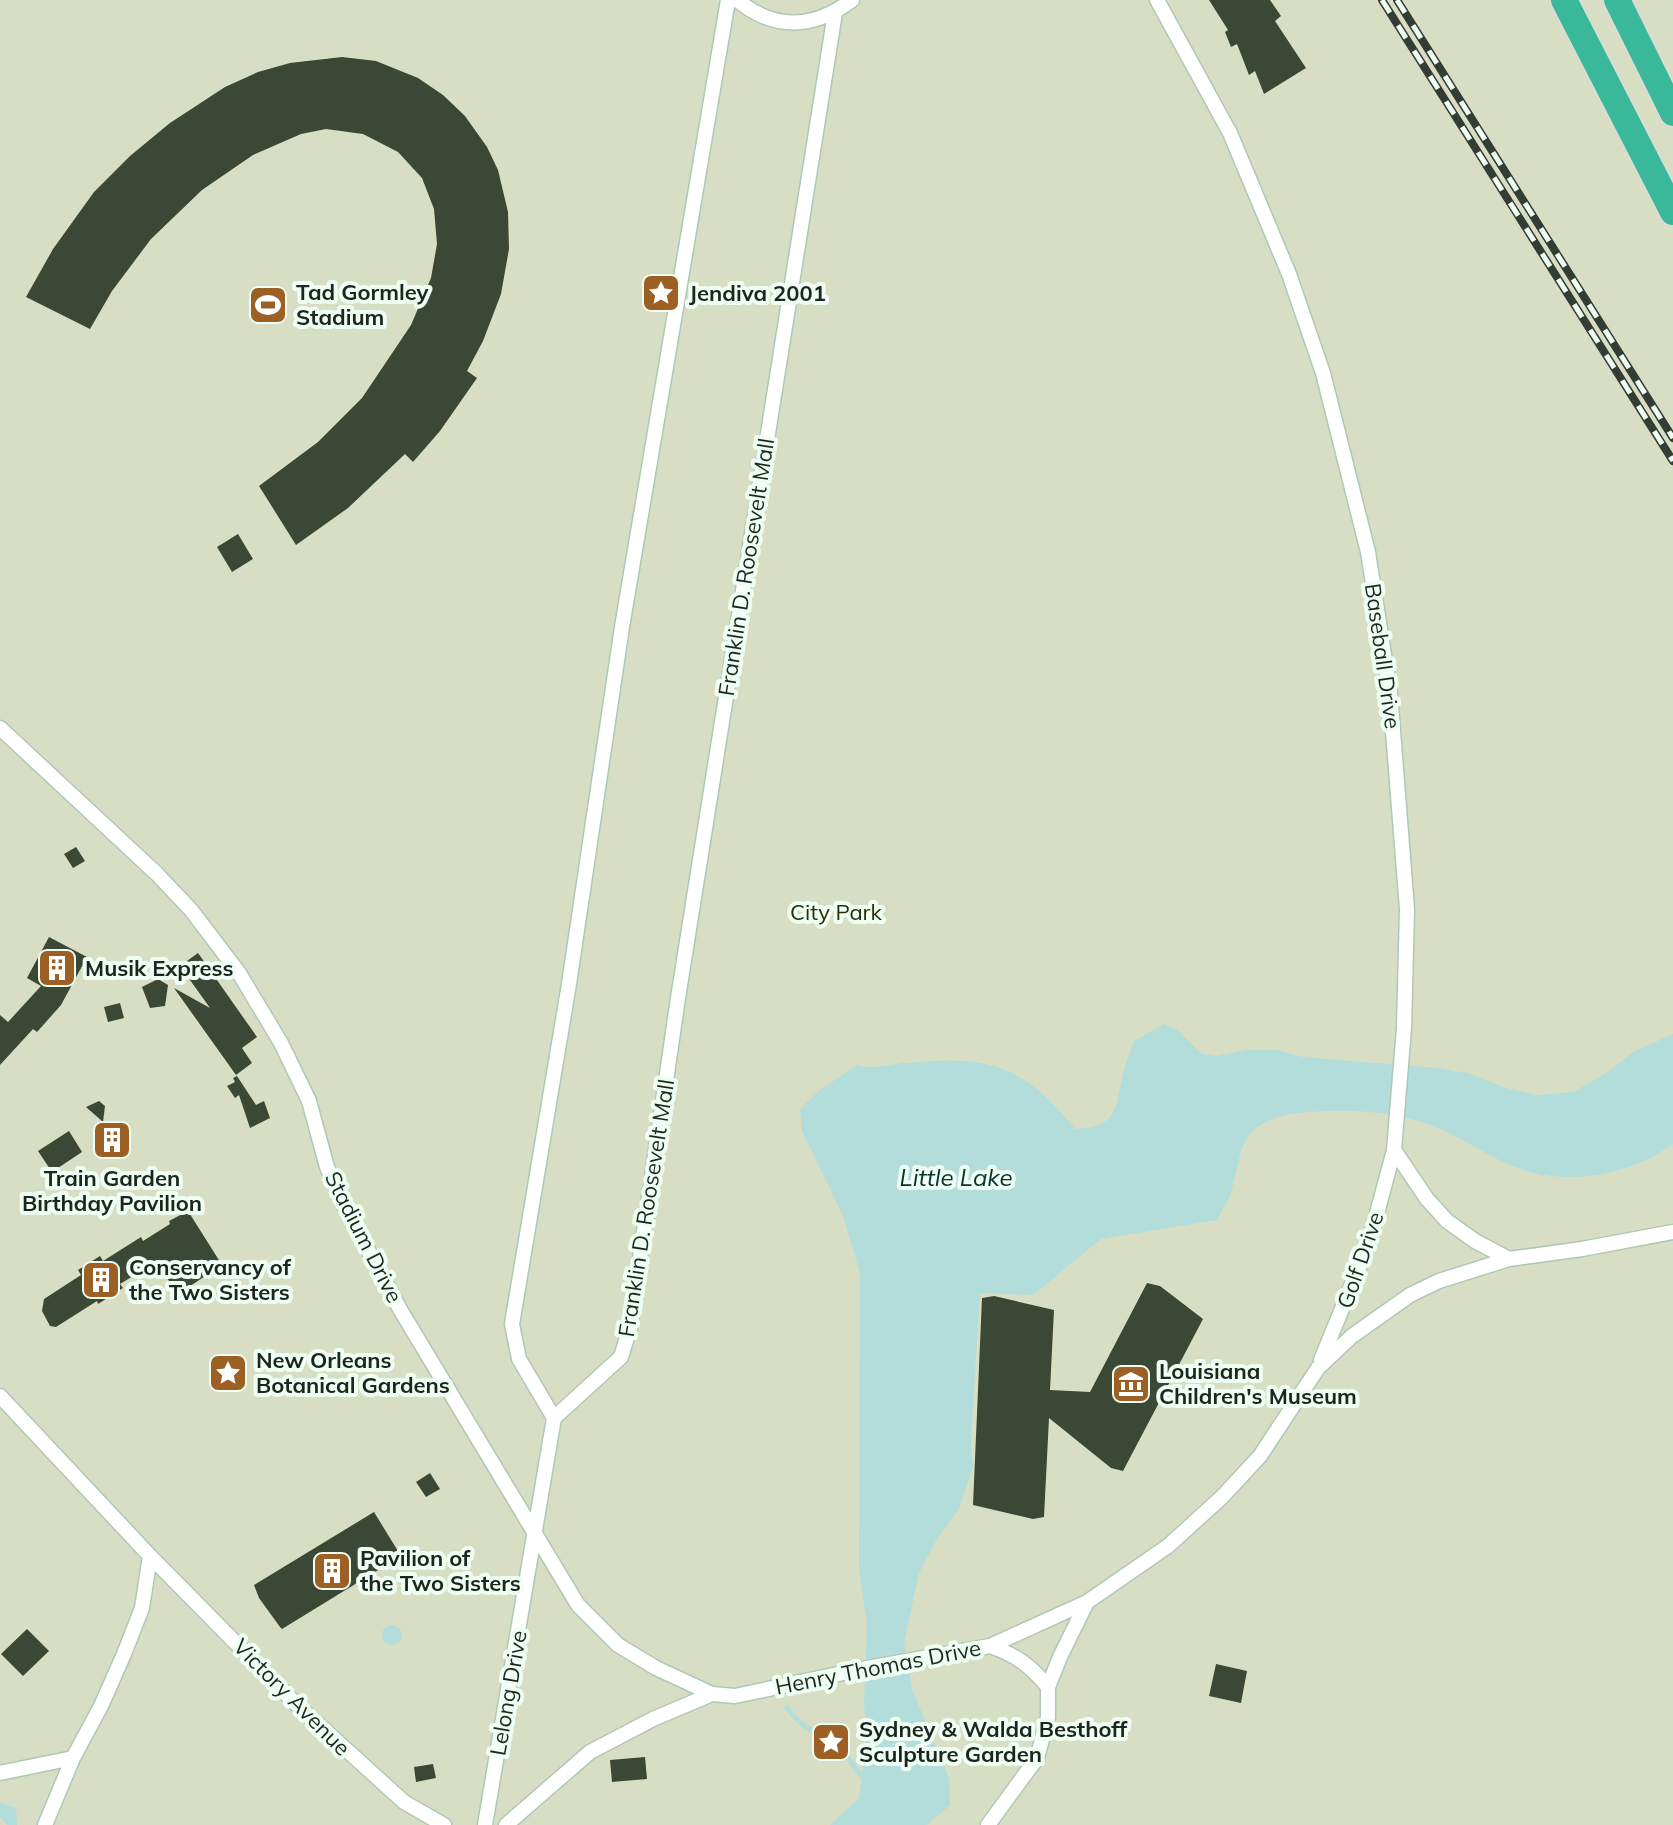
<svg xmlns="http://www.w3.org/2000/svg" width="1673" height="1825" viewBox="0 0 1673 1825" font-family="Mulish,sans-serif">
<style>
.green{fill:#d8dec3}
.water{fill:#b3dddb}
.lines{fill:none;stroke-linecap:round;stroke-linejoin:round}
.stream{stroke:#b3dddb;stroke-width:5}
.building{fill:#3b4835}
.street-casing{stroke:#afc8b6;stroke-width:17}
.highway-casing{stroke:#dbdcdb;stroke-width:29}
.street{stroke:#fff;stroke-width:14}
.highway{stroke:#3ab89a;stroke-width:26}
.rail-casing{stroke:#333d36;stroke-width:8}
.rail{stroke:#eefef3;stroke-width:5;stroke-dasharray:15;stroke-linecap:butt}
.labels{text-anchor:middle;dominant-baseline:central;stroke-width:8;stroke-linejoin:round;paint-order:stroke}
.poi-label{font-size:22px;font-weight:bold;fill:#1c261f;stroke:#eefef3;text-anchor:start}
.street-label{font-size:22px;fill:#1c261f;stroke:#eefef3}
.park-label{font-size:22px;fill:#292e06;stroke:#eefef3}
.water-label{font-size:24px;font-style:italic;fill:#063130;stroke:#eefef3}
</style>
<rect width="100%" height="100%" fill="#eefef3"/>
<path class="green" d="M 0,0 L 1673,0 L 1673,1825 L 0,1825 Z"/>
<path class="water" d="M 1164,1024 L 1177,1030 L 1202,1054 L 1215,1056 L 1247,1050 L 1277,1050 L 1303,1057 L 1437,1068 L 1467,1073 L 1506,1088 L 1537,1095 L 1574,1092 L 1606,1073 L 1635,1051 L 1673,1034 L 1673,1144 C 1632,1174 1571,1186 1523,1170 C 1488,1158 1459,1134 1424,1123 C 1388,1111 1347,1109 1310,1112 C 1287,1114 1265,1117 1249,1135 C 1239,1147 1236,1178 1231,1193 C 1228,1202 1221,1211 1217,1220 L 1101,1239 L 1033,1295 L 980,1293 L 971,1439 L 973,1466 L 959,1509 L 937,1539 L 919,1573 L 904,1643 L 912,1689 L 949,1778 L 950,1805 L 927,1825 L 830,1825 L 859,1798 L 867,1734 L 864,1703 L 867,1623 L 859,1570 L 860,1273 L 843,1216 L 802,1131 L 800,1109 L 821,1089 L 857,1065 C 874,1070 888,1064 906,1063 C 987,1055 1022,1063 1075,1129 C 1119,1127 1115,1108 1123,1073 C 1126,1062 1130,1052 1134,1041 Z
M382 1635a10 10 0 1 1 20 0a10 10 0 1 1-20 0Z
M 0,1802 L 16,1808 L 17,1825 L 7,1825 L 0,1817 Z"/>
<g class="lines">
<path class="stream" d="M 787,1707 C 800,1728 819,1733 838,1747 C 849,1755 853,1768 863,1777"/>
</g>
<path class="building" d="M 1209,0 L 1270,0 L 1281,16 L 1275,21 L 1306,68 L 1264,94 L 1255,71 L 1249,75 L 1237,44 L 1231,47 L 1225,32 L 1228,30 Z
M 342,57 L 376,61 L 418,78 L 443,95 L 465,116 L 487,147 L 498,170 L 508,212 L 509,249 L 501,294 L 483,341 L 467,371 L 477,378 L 440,431 L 413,462 L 405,454 L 348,508 L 296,545 L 259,486 L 318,442 L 362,398 L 411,325 L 431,278 L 437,244 L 434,209 L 422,178 L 398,152 L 363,134 L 326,129 L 301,134 L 253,155 L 202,190 L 151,239 L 112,291 L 90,329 L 26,297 L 53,249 L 94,192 L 130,156 L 170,123 L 225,87 L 258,72 L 290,63 Z
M 238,534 L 253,559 L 232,572 L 217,547 Z
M 76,847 L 85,861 L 73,868 L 64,854 Z
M 49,937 L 87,957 L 61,1005 L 37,1032 L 33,1029 L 0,1065 L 0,1015 L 8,1022 L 41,986 L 27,978 Z
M 198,953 L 257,1037 L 242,1048 L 252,1063 L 236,1075 L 174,988 L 210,1008 L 180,966 Z
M 158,979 L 168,985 L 165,1006 L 150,1008 L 142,987 Z
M 120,1003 L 124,1018 L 108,1022 L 104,1007 Z
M 237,1076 L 256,1105 L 264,1101 L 270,1118 L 250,1128 L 239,1095 L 235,1098 L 227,1086 L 235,1082 L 233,1078 Z
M 99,1101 L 105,1106 L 103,1122 L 86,1107 Z
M 69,1131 L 82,1152 L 52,1172 L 38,1151 Z
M 188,1211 L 222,1265 L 178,1294 L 156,1262 L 120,1284 L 123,1288 L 98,1304 L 97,1301 L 56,1327 L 50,1326 L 42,1311 L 44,1299 L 81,1275 L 78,1270 L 100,1256 L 103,1261 L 141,1237 L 143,1241 L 170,1224 L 169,1221 Z
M 1147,1283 L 1160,1286 L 1203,1319 L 1123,1471 L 1111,1468 L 1049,1418 L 1044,1517 L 1033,1519 L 973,1505 L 982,1298 L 994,1296 L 1054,1310 L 1050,1390 L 1090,1392 Z
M 430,1473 L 440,1489 L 426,1497 L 416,1482 Z
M 374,1512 L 401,1556 L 282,1629 L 280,1627 L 259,1598 L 254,1585 Z
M 27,1629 L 49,1651 L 23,1676 L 1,1654 Z
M 1216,1664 L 1247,1671 L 1241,1703 L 1209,1696 Z
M 645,1757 L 647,1779 L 612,1782 L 610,1760 Z
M 433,1764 L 436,1778 L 416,1782 L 414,1767 Z"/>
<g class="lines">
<g class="street-casing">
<path id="street" d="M 728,0 L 622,627 L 569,984 L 512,1324 L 519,1359 L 554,1418 L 621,1357 L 630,1328 L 678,998 L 835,13
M 737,0 C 775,31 814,29 852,0
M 1157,0 L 1230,133 L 1289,274 L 1323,373 L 1368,552 L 1390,693 L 1407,909 L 1404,1028 L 1394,1150 L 1427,1199 L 1447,1221 L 1475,1241 L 1509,1259
M 0,728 L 157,874 L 191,910 L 239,973 L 281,1043 L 309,1101 L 327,1167 L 343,1204 L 401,1311 L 578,1605 L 618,1645 L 656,1668 L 712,1694
M 1321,1360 L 1369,1243 L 1394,1150
M 0,1396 L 150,1556 L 296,1704 L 404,1802 L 444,1825
M 990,1646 C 1016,1655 1031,1666 1048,1687
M 0,1773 L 73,1758
M 45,1825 L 73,1758 L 101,1706 L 124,1654 L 142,1608 L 150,1556
M 485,1825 L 554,1418
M 506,1825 L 590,1752 L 653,1719 L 712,1694 L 735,1696 L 862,1669 L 990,1646 L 1087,1602 L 1168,1546 L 1222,1497 L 1260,1456 L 1318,1368 L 1352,1336 L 1410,1295 L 1439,1281 L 1509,1259 L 1582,1249 L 1673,1232
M 988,1825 L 1037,1758 L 1048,1717 L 1048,1687 L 1060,1657 L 1087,1602"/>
</g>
<g class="highway-casing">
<path id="highway" d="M 1564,0 L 1673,212
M 1617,0 L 1673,113"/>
</g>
<use href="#street" class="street"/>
<use href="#highway" class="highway"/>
<g class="rail-casing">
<path id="rail" d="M 1382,0 L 1673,461
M 1397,0 L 1673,438"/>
</g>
<use href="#rail" class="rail"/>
</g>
<defs>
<g id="sight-square" transform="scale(2)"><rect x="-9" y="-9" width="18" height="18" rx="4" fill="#9d6024" stroke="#eefef3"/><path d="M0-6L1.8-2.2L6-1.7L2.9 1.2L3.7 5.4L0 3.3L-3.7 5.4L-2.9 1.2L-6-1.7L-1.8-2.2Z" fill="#fff"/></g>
<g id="stadium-square" transform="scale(2)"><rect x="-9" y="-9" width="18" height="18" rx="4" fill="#9d6024" stroke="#eefef3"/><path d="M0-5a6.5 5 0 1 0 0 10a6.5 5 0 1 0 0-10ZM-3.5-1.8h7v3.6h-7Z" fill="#fff"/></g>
<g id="building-square" transform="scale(2)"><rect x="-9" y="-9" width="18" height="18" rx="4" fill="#9d6024" stroke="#eefef3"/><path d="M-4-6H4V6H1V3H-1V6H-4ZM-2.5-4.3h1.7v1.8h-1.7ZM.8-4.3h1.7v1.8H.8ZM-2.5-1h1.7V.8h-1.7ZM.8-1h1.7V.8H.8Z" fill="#fff"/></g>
<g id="museum-square" transform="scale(2)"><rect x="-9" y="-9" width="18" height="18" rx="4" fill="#9d6024" stroke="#eefef3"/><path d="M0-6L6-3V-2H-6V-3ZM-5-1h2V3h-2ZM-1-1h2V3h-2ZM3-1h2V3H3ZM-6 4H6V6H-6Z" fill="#fff"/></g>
</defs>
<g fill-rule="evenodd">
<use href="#sight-square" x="661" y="293"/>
<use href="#stadium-square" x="268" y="305"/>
<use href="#building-square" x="57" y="968"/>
<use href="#building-square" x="112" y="1140"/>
<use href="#building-square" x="101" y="1280"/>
<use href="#sight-square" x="228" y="1373"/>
<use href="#museum-square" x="1131" y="1384"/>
<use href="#building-square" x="332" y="1571"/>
<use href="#sight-square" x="831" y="1742"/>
</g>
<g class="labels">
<g class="poi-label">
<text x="296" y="292">Tad Gormley<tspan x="296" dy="25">Stadium</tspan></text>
<text x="689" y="293">Jendiva 2001</text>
<text x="85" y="968">Musik Express</text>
<text x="112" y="1178" text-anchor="middle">Train Garden<tspan x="112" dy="25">Birthday Pavilion</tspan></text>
<text x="129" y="1267">Conservancy of<tspan x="129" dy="25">the Two Sisters</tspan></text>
<text x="256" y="1360">New Orleans<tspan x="256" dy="25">Botanical Gardens</tspan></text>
<text x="1159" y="1371">Louisiana<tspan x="1159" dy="25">Children's Museum</tspan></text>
<text x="360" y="1558">Pavilion of<tspan x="360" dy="25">the Two Sisters</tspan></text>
<text x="859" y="1729">Sydney &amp; Walda Besthoff<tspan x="859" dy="25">Sculpture Garden</tspan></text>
</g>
<g class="street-label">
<text transform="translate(746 567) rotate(-81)">Franklin D. Roosevelt Mall</text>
<text transform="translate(1383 656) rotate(82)">Baseball Drive</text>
<text transform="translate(646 1208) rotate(-81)">Franklin D. Roosevelt Mall</text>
<text transform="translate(364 1237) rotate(63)">Stadium Drive</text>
<text transform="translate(1360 1260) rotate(-71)">Golf Drive</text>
<text transform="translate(878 1667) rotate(-11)">Henry Thomas Drive</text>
<text transform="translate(508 1693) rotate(-80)">Lelong Drive</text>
<text transform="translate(292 1697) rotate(45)">Victory Avenue</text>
</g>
<g class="park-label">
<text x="836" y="912">City Park</text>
</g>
<g class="water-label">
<text x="956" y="1177">Little Lake</text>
</g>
</g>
</svg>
